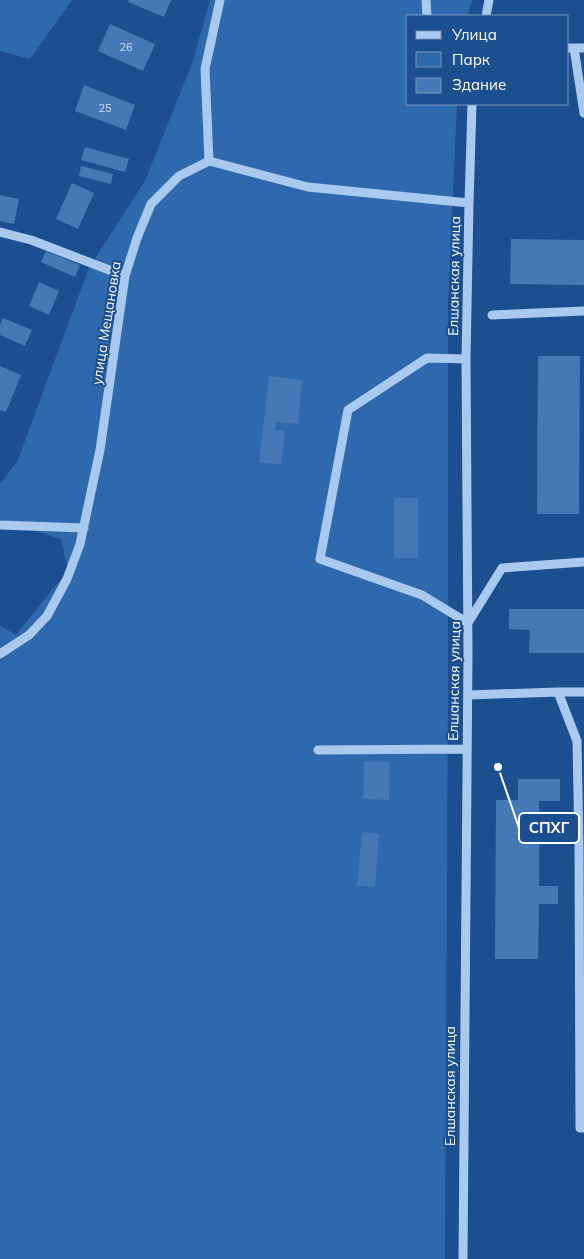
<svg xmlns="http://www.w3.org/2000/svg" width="584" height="1259" viewBox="0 0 584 1259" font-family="Mulish,sans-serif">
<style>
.green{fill:#2e69ad}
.building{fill:#4478b7}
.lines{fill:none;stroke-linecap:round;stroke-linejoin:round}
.minor{stroke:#a9c9ee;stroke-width:9}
.labels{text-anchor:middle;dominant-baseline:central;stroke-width:4;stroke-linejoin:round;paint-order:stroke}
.number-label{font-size:11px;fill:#d0dded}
.street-label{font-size:14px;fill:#fff;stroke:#1b4f8f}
.leader{fill:none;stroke:#fff;stroke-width:2}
.callout-dot{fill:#fff;stroke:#1b4f8f;stroke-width:2}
.callout{fill:#1b4f8f;stroke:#fff;stroke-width:2}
.callout-label{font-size:15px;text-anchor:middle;font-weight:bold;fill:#fff}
</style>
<rect width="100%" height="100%" fill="#1b4f8f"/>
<path class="green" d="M 0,0 L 72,0 L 30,59 L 0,51 Z
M 210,0 L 472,0 L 468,16 L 408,16 L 408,104 L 457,104 L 448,303 L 448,694 L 445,1259 L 0,1259 L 0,626 L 16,635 L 68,570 L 61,539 L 0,520 L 0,484 L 17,462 L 89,268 L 145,181 L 193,61 Z"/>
<path class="building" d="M 129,0 L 171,0 L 164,17 L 128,2 Z
M 110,24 L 155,44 L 143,71 L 98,51 Z
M 84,85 L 135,105 L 126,130 L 75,111 Z
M 85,147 L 129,159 L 125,172 L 81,160 Z
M 81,166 L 113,174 L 111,184 L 79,176 Z
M 72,183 L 94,193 L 78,229 L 56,219 Z
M 0,195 L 19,199 L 14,224 L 0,221 Z
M 511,239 L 584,240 L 584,285 L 510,284 Z
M 46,251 L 80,265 L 75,277 L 41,262 Z
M 39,282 L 59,291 L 49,315 L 29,306 Z
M 3,318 L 32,330 L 25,346 L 0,335 L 0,325 Z
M 538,356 L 580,356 L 579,514 L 537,514 Z
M 0,366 L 21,375 L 6,412 L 0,410 Z
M 269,376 L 302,380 L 298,424 L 276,422 L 275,430 L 285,431 L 281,465 L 259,462 Z
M 394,498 L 418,498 L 418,558 L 394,558 Z
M 509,609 L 584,609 L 584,653 L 529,653 L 530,630 L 509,629 Z
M 364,761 L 390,762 L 389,800 L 363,799 Z
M 518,779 L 560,779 L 560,801 L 539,801 L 539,886 L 558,886 L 558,904 L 539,904 L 538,959 L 495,959 L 496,800 L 518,800 Z
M 362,832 L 379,834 L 375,887 L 357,885 Z"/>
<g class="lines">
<path class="minor" d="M 426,0 L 427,16
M 486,16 L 489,0
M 568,48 L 584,48
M 574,48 L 584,113
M 209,161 L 308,187 L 469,203
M 0,232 L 31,240 L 125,276
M 492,315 L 584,311
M 466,359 L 427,358 L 348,410 L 320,559 L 422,595 L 468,623 L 502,568 L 584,562
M 0,525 L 84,528
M 0,654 L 29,635 L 47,616 L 67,579 L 80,544 L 100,450 L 125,276 L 137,238 L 151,204 L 179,176 L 209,161 L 205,69 L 220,0
M 558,692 L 584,692
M 468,695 L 558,692 L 577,741 L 579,845 L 580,1128 L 584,1128
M 318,750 L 467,749
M 463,1259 L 468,653 L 466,359 L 469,203 L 472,104"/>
</g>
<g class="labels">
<g class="number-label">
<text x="126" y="47">26</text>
<text x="105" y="108">25</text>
</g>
<g class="street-label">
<text transform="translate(454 276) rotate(-89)">Елшанская улица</text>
<text transform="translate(106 323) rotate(-81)">улица Мещановка</text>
<text transform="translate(454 681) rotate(-89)">Елшанская улица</text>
<text transform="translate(450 1086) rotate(-90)">Елшанская улица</text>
</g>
</g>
<path class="leader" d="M498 767L519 828"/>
<circle class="callout-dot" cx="498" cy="767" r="5"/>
<rect class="callout" x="519" y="813" width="60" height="30" rx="5"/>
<g class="callout-label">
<text x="549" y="833">СПХГ</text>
</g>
<rect x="406" y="15" width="162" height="90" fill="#1b4f8f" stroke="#7695bc"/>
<rect x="416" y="31" width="25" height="8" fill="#a9c9ee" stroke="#7695bc"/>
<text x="452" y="40" font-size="15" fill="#ffffff">Улица</text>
<rect x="416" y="52" width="25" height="15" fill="#2e69ad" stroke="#7695bc"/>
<text x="452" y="65" font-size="15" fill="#ffffff">Парк</text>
<rect x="416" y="78" width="25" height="15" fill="#4478b7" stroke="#7695bc"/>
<text x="452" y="90" font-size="15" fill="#ffffff">Здание</text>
</svg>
